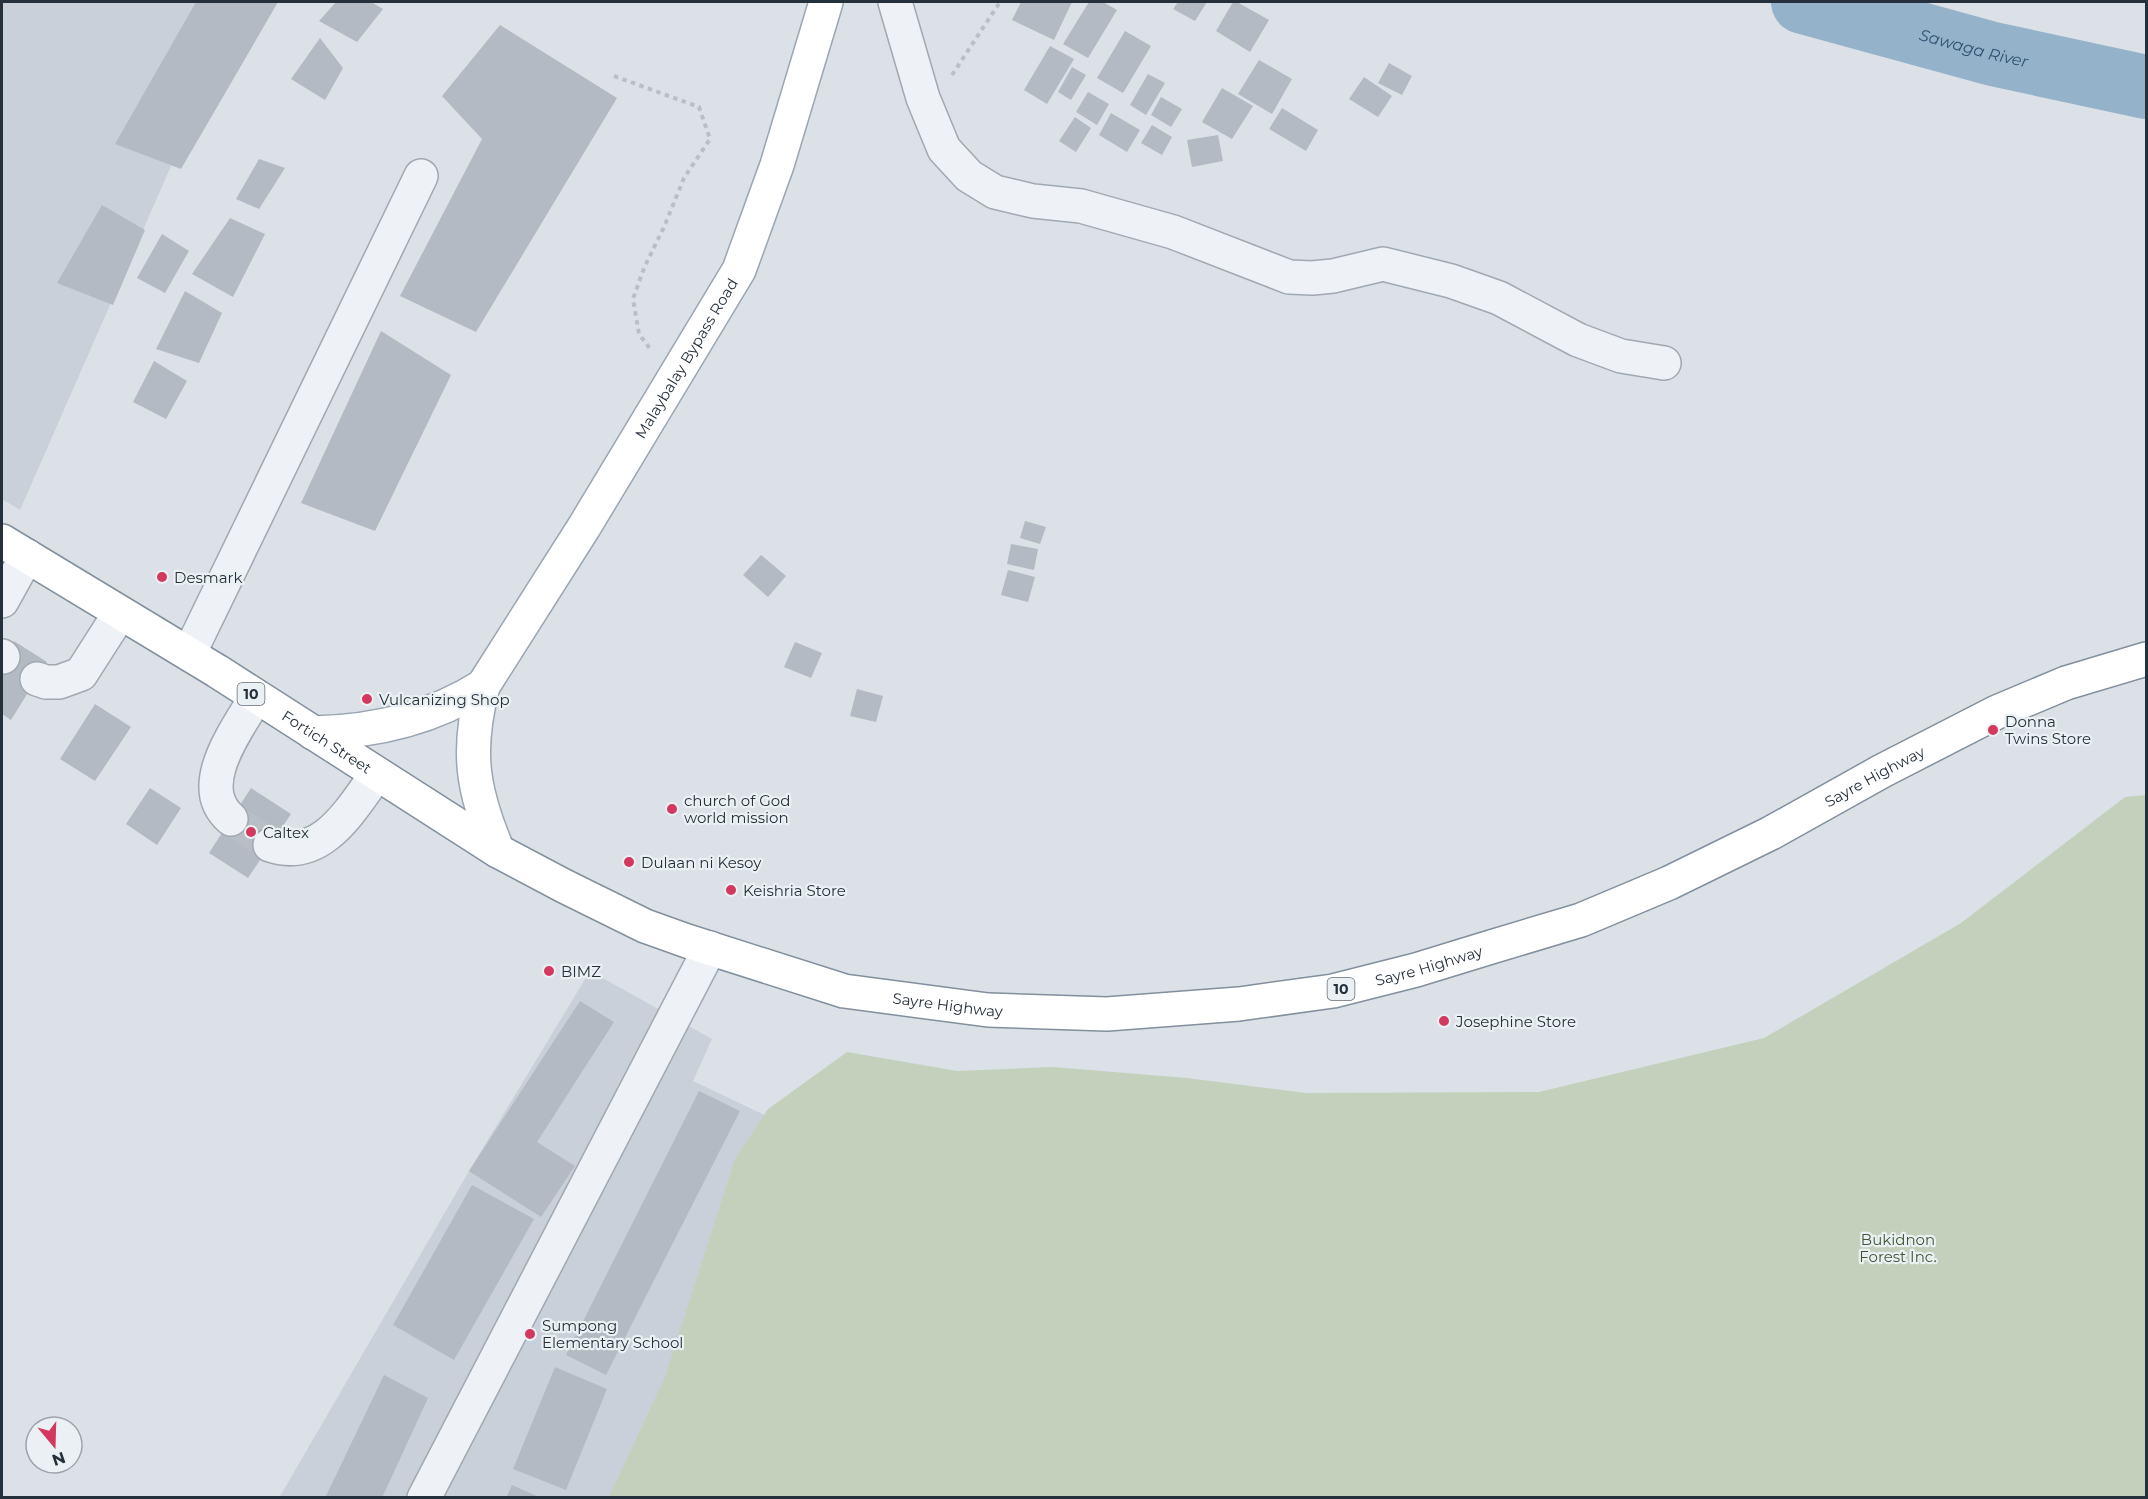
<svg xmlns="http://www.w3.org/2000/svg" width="2148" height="1499" viewBox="0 0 2148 1499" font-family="Montserrat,sans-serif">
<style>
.built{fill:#c9d0d9}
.green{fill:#c3d1bc}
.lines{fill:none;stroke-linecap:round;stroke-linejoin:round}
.river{stroke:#94b2c9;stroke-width:64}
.building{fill:#b3bac3}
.minor-tunnel{stroke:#b7bec5;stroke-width:33;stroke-dasharray:33 16;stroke-linecap:butt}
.minor-casing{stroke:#a1a8b1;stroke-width:36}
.major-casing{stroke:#9aa6b3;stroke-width:36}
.highway-casing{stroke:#828f9e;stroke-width:36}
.path{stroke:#babfc5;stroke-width:4;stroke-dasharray:4.5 4.5;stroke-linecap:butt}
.minor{stroke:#eef1f5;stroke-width:33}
.major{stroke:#fff;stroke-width:33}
.highway{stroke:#fff;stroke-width:33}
.poi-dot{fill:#d3395e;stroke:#ebf0f4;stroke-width:2}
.labels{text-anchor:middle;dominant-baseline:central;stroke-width:4.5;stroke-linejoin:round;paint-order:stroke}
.shield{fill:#ebf0f4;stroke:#606a74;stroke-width:1.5}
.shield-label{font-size:14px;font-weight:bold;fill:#25303d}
.street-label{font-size:15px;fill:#25303d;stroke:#ebf0f4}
.poi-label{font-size:15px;fill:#25303d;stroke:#ebf0f4;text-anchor:start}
.park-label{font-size:15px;fill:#3d5932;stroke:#ebf0f4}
.water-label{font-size:16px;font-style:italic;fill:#2e5272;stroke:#ebf0f4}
</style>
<rect width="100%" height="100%" fill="#dbe1e7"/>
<path class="built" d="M 2,2 L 243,2 L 20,510 L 2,499 Z
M 590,971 L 712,1039 L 693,1081 L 779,1122 L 616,1497 L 279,1498 L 469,1171 Z"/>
<path class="green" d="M 2146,795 L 2146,1497 L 609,1497 L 665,1377 L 735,1159 L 768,1109 L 847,1052 L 957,1071 L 1053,1067 L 1187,1078 L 1306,1093 L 1539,1092 L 1764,1038 L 1961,923 L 2125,797 Z"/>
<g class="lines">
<path class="river" id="s1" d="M 1803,2 L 1993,54 L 2146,87"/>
</g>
<path class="building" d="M 196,2 L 278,2 L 181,169 L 115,144 Z
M 336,2 L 371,2 L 383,9 L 357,42 L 319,21 Z
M 1021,2 L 1072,2 L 1054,40 L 1012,20 Z
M 1089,2 L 1103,2 L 1117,10 L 1088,58 L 1063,44 Z
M 1178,2 L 1207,2 L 1195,21 L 1173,9 Z
M 1233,2 L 1237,2 L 1269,20 L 1250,52 L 1216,31 Z
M 500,25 L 617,98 L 476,332 L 400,296 L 482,139 L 442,96 Z
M 1125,31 L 1151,46 L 1123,93 L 1097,78 Z
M 320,38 L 343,68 L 325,100 L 291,79 Z
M 1050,46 L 1074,59 L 1047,104 L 1024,90 Z
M 1259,60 L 1292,79 L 1272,114 L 1238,94 Z
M 1389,63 L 1412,76 L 1402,95 L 1378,83 Z
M 1072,67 L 1086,75 L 1071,100 L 1058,92 Z
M 1148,74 L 1165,83 L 1146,115 L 1130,105 Z
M 1364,77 L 1392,96 L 1378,117 L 1349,99 Z
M 1222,88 L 1253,106 L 1232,139 L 1202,122 Z
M 1088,92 L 1109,104 L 1097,125 L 1076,112 Z
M 1161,97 L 1182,109 L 1171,127 L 1151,115 Z
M 1282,108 L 1318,130 L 1306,151 L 1269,129 Z
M 1111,113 L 1140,130 L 1127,152 L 1099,135 Z
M 1075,117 L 1091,128 L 1076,152 L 1059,141 Z
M 1152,125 L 1172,137 L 1162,155 L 1141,143 Z
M 1218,135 L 1223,161 L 1192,167 L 1187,140 Z
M 259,159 L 285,168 L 259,209 L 236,199 Z
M 102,205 L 145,230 L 113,305 L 57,283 Z
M 230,218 L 265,234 L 233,297 L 192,274 Z
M 162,234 L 189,251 L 165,293 L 137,278 Z
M 185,291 L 222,313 L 199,363 L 156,349 Z
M 381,331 L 451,375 L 375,531 L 301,503 Z
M 154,361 L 187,381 L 166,419 L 133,402 Z
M 1025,521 L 1046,527 L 1040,544 L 1020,538 Z
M 1011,544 L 1038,549 L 1034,570 L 1007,564 Z
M 761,555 L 786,576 L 768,597 L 743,575 Z
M 1008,570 L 1035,577 L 1028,602 L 1001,595 Z
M 14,641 L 47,662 L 11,720 L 2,714 L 2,661 Z
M 795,642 L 822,653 L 811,678 L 784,667 Z
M 857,689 L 883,696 L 876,722 L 850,716 Z
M 95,704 L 131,727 L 95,781 L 60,759 Z
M 150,788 L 181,808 L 157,845 L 126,824 Z
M 251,788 L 291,814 L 248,878 L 209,853 Z
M 580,1001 L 614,1022 L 537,1142 L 575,1166 L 541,1217 L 469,1171 Z
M 699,1091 L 740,1111 L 606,1375 L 566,1355 Z
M 472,1185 L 534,1219 L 454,1360 L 393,1325 Z
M 555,1367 L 607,1389 L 566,1490 L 513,1469 Z
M 384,1375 L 428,1398 L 382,1498 L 325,1498 Z
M 512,1485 L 541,1498 L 506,1498 Z"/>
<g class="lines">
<path class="minor-tunnel" d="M 231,819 L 270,845"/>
<g class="minor-casing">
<path id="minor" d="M 895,2 L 923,98 L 944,149 L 969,176 L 995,192 L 1033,201 L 1081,206 L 1173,232 L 1289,277 L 1312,278 L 1333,276 L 1383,264 L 1451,281 L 1499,298 L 1578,340 L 1621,356 L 1664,363
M 2,601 L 27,556
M 189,654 L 421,176
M 2,656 L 3,657
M 37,679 L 46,682 L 59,682 L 81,674 L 120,613
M 231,819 C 193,786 237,730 256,697
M 270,845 C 322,863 351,809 377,774
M 424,1498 L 710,948"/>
</g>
<g class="major-casing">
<g id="major">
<path d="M 313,733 C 374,732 431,719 483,686"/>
<path id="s2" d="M 498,851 C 472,790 466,751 483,686 L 584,527 L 739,270 L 777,165 L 826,2"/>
</g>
</g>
<g class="highway-casing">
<g id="highway">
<path id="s3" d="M 2,541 L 217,671 L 498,851 L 564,886 L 645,926 L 687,941 L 844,991 L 988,1010 L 1107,1014 L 1239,1004 L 1333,991 L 1416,970 L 1491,947 L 1581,920 L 1669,883 L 1771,833 L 1882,771 L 1997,712 L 2066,683 L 2146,659"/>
</g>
</g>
<path class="path" d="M 952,75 L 1000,2
M 614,76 L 699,107 L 710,139 L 684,178 L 664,227 L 644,268 L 633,299 L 639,334 L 651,350"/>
<use href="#minor" class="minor"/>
<use href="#major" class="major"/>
<use href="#highway" class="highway"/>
</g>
<g class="poi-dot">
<circle cx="162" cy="577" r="6"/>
<circle cx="367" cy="699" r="6"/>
<circle cx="1993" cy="730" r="6"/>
<circle cx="672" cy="809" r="6"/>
<circle cx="251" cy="832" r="6"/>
<circle cx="629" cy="862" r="6"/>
<circle cx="731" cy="890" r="6"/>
<circle cx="549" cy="971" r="6"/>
<circle cx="1444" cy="1021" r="6"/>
<circle cx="530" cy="1334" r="6"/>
</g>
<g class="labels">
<g class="shield">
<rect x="237.5" y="683" width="27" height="22" rx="4.5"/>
<rect x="1327.5" y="978" width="27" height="22" rx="4.5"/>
</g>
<g class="shield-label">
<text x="251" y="694">10</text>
<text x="1341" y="989">10</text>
</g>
<g class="street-label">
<text stroke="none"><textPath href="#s2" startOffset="555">Malaybalay Bypass Road</textPath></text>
<text stroke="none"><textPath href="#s3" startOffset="382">Fortich Street</textPath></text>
<text stroke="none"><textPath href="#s3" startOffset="2036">Sayre Highway</textPath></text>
<text stroke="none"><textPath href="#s3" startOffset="1550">Sayre Highway</textPath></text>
<text stroke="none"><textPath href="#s3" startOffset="1064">Sayre Highway</textPath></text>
</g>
<g class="poi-label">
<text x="174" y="577">Desmark</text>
<text x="379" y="699">Vulcanizing Shop</text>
<text x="2005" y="721">Donna<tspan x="2005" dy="17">Twins Store</tspan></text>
<text x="684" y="800">church of God<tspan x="684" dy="17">world mission</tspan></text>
<text x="263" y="832">Caltex</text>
<text x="641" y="862">Dulaan ni Kesoy</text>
<text x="743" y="890">Keishria Store</text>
<text x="561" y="971">BIMZ</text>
<text x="1456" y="1021">Josephine Store</text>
<text x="542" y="1325">Sumpong<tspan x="542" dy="17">Elementary School</tspan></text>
</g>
<g class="park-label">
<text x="1898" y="1239">Bukidnon<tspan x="1898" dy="17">Forest Inc.</tspan></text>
</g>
<g class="water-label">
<text stroke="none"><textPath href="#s1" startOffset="177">Sawaga River</textPath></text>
</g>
</g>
<rect width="2148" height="1499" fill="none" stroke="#25303d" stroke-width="6"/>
<g transform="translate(54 1445) rotate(161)"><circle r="28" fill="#ebf0f4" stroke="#9ca3ab" stroke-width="1.5"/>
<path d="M0-4.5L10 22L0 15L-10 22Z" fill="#d3395e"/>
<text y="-9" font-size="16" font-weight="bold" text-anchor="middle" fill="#25303d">N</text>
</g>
</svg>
